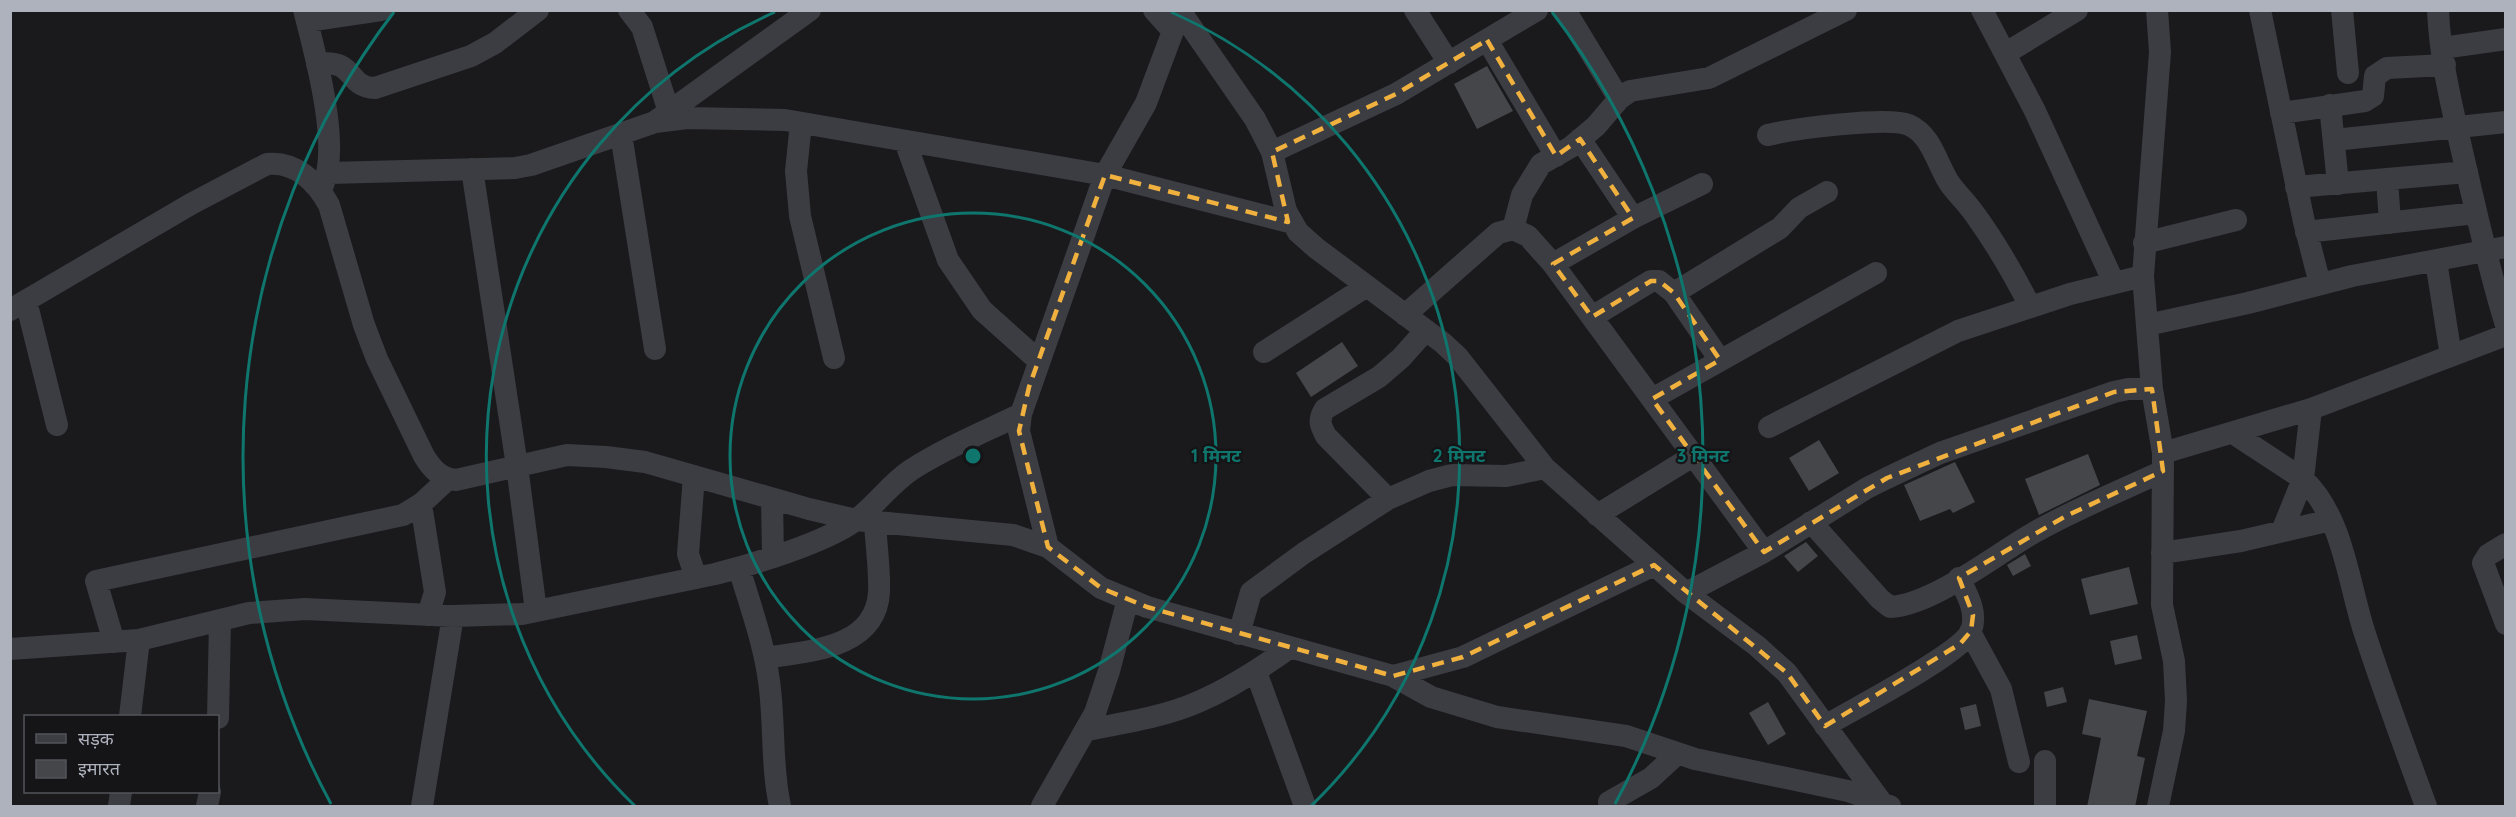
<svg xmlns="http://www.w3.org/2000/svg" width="2516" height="817" viewBox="0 0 2516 817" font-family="Quicksand,'Noto Sans Devanagari',sans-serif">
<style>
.building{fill:#44464a}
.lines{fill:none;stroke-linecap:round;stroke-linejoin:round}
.minor{stroke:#3b3d42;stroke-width:22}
.marked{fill:none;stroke:#f1b13f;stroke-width:4.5;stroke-dasharray:12 8;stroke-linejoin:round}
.ring{fill:none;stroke:#0f766e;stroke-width:3}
.centre{fill:#0f766e;stroke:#151518;stroke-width:3}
.ring-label{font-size:18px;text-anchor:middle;font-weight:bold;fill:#0f766e;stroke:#151518;stroke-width:4.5;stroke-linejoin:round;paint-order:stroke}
</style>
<rect width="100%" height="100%" fill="#1a1a1d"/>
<path class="building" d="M 1487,66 L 1513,111 L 1477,129 L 1454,84 Z
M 1342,342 L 1358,366 L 1311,397 L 1296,373 Z
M 1819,440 L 1839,473 L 1809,491 L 1789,458 Z
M 2088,454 L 2100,485 L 2039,515 L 2025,479 Z
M 1955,462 L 1975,502 L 1953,513 L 1950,509 L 1920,521 L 1904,485 Z
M 1806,542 L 1818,556 L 1798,572 L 1784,556 Z
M 2025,554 L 2031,566 L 2013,576 L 2007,565 Z
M 2129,567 L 2138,604 L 2090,615 L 2081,579 Z
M 2137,635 L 2142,659 L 2115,665 L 2110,641 Z
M 2063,687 L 2067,702 L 2047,707 L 2044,692 Z
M 2089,699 L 2147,711 L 2137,756 L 2145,758 L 2135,807 L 2087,807 L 2101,738 L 2082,734 Z
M 1768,702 L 1786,734 L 1768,745 L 1749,713 Z
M 1976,704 L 1981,726 L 1965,730 L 1960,708 Z"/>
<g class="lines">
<path class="minor" d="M 304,10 C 315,53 341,146 323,185
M 629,10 L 642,27 L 669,112
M 1154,10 L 1173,31
M 1415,10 L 1449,63
M 1565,10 L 1619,99
M 1982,10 L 2035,111 L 2114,283
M 2157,10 L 2160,52 L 2143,276 L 2152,389 L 2163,453 L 2162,605 L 2174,661 L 2176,701 L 2174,731 L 2158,806
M 2260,10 L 2304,222 L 2320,284
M 2342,10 L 2348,73
M 2438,10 C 2440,61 2453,111 2464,160 C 2477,215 2489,271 2506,325
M 1183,15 L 1255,119 L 1272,152 L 1286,211 L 1298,232 L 1316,248 L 1443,343 L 1458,357 L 1545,468 L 1686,593 L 1757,646 L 1787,673 L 1882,803
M 307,21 L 381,10
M 1487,40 L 1556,156
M 2442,48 L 2506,39
M 2006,53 L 2077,10
M 317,64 C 357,58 345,87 375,88 L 471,56 L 495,43 L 538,10
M 2330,105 L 2338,184
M 2281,113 L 2365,101 L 2373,96 L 2375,76 L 2387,68 L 2445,65
M 656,121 L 810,10
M 801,123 L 796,171 L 800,216 L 834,358
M 621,134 L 655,349
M 1768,135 C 1793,129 1888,116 1909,125 C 1932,135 1937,165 1950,184 C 1958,195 1968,204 1976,216 C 1997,245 2014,275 2030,306
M 1580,139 L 1633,218
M 2334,140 L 2506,122
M 905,141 L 948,260 L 982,310 L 1039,361
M 1272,152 L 1396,94 L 1537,10
M 472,169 L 517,466 L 536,611
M 329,173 L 515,168 L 531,165 L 655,122 L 687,118 L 785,120 L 1105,175 L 1293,223
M 2387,179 L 2390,223
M 2296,187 L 2467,172
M 1513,229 L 1522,195 L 1541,164 L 1571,147 L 1596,126 L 1619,99 L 1630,91 L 1709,78 L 1846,10
M 2306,232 L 2476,213
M 2144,243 L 2236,220
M 2436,261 L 2451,356
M 1553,264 L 1633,218 L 1702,184
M 1674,293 L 1780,228 L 1799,208 L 1827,192
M 26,301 L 57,425
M 10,310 L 191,204 L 267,164 C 295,161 316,181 329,205 L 364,325 L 377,359 L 424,456 C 432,469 440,478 456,480 L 567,455 L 606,457 L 645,462 L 809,509 L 856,520 L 1013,535 L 1048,547 L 1101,588 L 1147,607 L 1393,676 L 1431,697 L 1497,717 L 1626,736 L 1695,759 L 1848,791 L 1890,806
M 1405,315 L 1498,233 L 1513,229 L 1528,236 L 1553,264 L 1764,552
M 1592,317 L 1651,281 L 1659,281 L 1674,293 L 1720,360
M 2147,325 L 2248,303 L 2352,276 L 2506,247
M 1264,352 L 1367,286
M 1652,399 L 1876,273
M 1769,427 L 1958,331 L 2070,294 L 2143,276
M 2233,433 L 2303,479 C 2344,518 2348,583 2365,634 C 2384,692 2405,749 2426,806
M 2163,453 L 2311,409 L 2506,335
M 694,476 L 688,554 L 696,578
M 772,499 L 773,556
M 1388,499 L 1326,436 C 1320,425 1318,420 1325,409 L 1379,377 L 1401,358 L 1426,330
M 421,504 L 435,592 L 428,615
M 1597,515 L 1693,456
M 1811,522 L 1880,599 L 1890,607 C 1933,605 1996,554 2035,532 C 2076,509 2120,491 2163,471
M 2282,531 L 2303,479 L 2311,409
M 2506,544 L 2488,555 L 2483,563 L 2506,624
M 1048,547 L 1019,431 L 1021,414 L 1105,175 L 1146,103 L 1173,31 L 1183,15 L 1184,10
M 2162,553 L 2241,541 L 2331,520
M 739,568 C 750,605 764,643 769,681 C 775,723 771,765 780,806
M 1686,593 L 1764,552 L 1867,488 L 1887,478 L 1940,453 L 2114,392 L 2128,389 L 2152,389
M 1970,632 L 2001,689 L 2019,762
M 1239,634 L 1251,592 L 1304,553 L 1388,499 L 1429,481 L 1452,475 L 1506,476 L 1545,468
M 114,642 L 96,581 L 403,515 L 421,504 L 448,479
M 10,649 L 139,640 L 249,613 L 305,609 L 453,616 L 522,614 L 715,574 C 752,565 827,542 856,520 C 876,505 890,484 911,470 C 945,448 984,432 1021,414
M 765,658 C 808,651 876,649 879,592 C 880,569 876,545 875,522
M 1256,672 L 1305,806
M 1393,676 L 1463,657 L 1654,565
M 130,716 L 139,640
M 218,718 L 220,621
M 1825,726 C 1852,710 1961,654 1971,631 C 1978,613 1967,594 1959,578
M 1087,730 C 1123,723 1164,717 1198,702 C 1231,688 1260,669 1289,648
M 1609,802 L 1651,778 L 1677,754
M 119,806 L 121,792
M 207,806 L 210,792
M 422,806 L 453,616
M 1042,806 L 1095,713 L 1109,671 L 1128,599
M 2045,806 L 2045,761"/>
</g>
<path class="marked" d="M 1487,40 L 1556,156 L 1580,139 L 1633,218 L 1553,264 L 1592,317 L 1651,281 L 1659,281 L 1674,293 L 1720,360 L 1652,399 L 1764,552 L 1887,478 L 2114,392 L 2152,389 L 2163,471 L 2066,516 L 1959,578 L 1973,615 L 1971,631 L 1960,644 L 1825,726 L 1787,673 L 1654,565 L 1463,657 L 1393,676 L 1147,607 L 1101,588 L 1048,547 L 1019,431 L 1029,387 L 1105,175 L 1288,222 L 1272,152 L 1396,94 Z"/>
<g class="ring">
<circle cx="973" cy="456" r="243"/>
<path d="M635 806A486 486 0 0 1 775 12M1171 12A486 486 0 0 1 1311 806"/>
<path d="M331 804A730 730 0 0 1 394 12M1552 12A730 730 0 0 1 1615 804"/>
</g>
<circle cx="973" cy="456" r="9" class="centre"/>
<g class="ring-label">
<text x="1216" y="462">1 मिनट</text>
<text x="1459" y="462">2 मिनट</text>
<text x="1703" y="462">3 मिनट</text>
</g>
<rect width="2516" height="817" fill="none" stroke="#adb2bc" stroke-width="24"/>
<rect x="24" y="715" width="195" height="78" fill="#151518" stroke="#52545a" stroke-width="1.5"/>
<rect x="36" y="734" width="30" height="9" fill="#3b3d42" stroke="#52545a" stroke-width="1.5"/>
<text x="78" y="745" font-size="18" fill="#adb2bc">सड़क</text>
<rect x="36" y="760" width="30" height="18" fill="#44464a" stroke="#52545a" stroke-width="1.5"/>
<text x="78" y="775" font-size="18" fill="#adb2bc">इमारत</text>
</svg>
